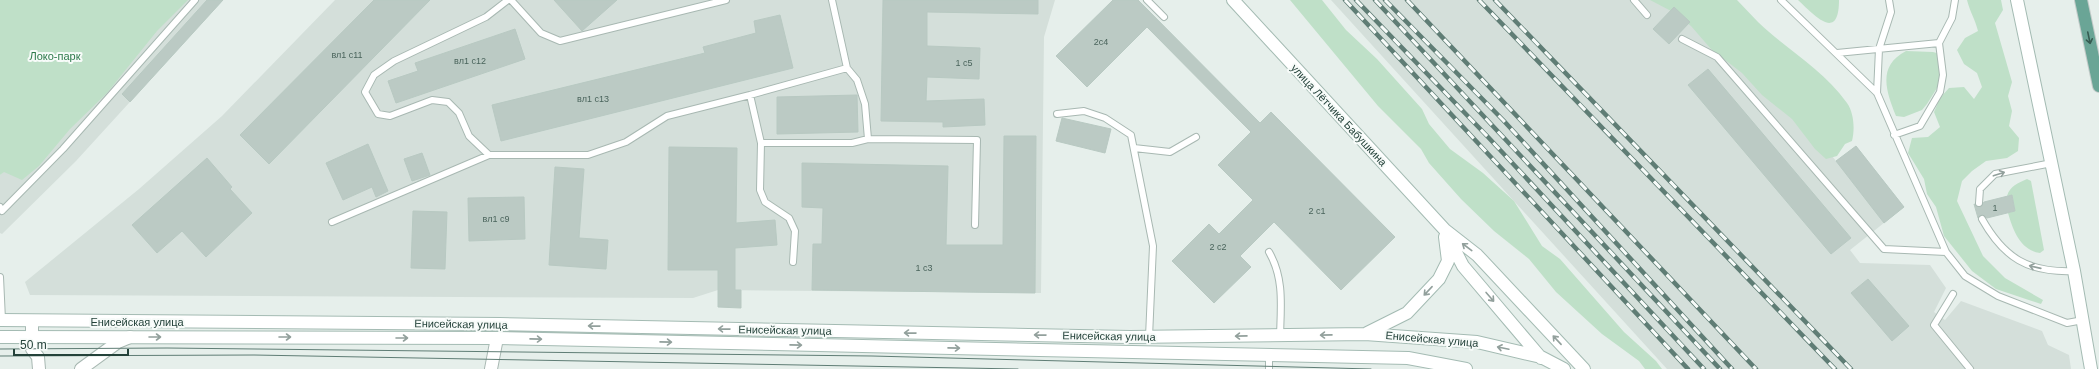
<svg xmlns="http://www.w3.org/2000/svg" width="2099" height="369" viewBox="0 0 2099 369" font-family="Arial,sans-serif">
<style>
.built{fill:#d4dfda}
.green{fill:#bfe0c8}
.building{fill:#bbcac4;stroke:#b8c9c2}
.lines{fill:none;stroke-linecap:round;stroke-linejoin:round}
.lane-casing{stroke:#a8b8b2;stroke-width:8}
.street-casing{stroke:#a8b8b2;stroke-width:14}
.secondary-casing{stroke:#a4bbb3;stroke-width:14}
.primary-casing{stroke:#c2cac8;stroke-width:14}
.lane{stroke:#fff;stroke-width:6}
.street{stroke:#fff;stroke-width:12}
.secondary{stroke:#fff;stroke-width:12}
.primary{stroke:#6aa596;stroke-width:12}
.tram{stroke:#5f7d75;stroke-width:1}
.rail-casing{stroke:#5f7d75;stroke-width:4.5}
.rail{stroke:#f7fbf9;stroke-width:3;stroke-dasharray:9;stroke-linecap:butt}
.oneway{stroke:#365b51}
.oneway2{stroke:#92a09c}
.labels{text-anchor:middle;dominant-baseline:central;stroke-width:4;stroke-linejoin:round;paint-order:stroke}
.number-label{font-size:9px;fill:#4a645c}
.park-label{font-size:11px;fill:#2d7a4b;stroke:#f7fbf9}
.street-label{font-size:11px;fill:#24423a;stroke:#f7fbf9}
</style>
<rect width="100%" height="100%" fill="#e6efeb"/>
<path class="built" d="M 180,0 L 223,0 L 76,161 L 2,234 L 0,233 L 0,175 Z
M 335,0 L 1055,0 L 1044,37 L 1041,293 L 718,290 L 693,298 L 30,295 L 25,282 L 139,189 L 222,116 Z
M 1331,0 L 1709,0 L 1836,161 L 1856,146 L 1904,207 L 1850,250 L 1860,263 L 1930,265 L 1946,288 L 1934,312 L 1945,320 L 1961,301 L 2042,331 L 2048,345 L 2069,355 L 2071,369 L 1667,369 Z"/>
<path class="green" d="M 0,0 L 188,0 L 157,31 L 107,93 L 70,129 L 39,166 L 22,180 L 4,172 L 0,175 Z
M 1290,0 L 1322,0 L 1346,30 L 1377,59 L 1422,109 L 1429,124 L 1450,149 L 1483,173 L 1514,201 L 1542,246 L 1560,259 L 1624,332 L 1656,361 L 1662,369 L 1645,369 L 1639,361 L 1602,334 L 1556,292 L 1529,259 L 1494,231 L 1461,199 L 1429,163 L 1421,149 L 1378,106 Z
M 1650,0 L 1737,0 C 1744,7 1751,15 1758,22 C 1787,50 1823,69 1847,103 C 1854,113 1855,129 1852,141 L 1845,144 L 1837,156 L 1826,159 L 1815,149 L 1792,119 L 1762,95 L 1742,73 L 1711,49 L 1691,26 L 1673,12 Z
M 1798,0 L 1839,0 C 1839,43 1814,15 1798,0 Z
M 1967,0 L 2001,0 L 2003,10 L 1995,23 L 2012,82 L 2008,96 L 2012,111 L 2009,126 L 2019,138 L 2018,151 L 2007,158 L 1986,161 L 1972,171 L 1962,181 L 1957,201 L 1983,256 L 2005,278 L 2043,300 L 2041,304 L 1996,289 L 1972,271 L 1944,236 L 1936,207 L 1927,194 L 1924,179 L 1908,153 L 1912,138 L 1928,137 L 1940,127 L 1934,112 L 1940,98 L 1949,88 L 1964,87 L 1974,99 L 1982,87 L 1977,73 L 1964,64 L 1957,50 L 1965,38 L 1978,31 C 1975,19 1970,12 1967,0 Z
M 1906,51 L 1933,52 L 1940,54 L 1942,80 L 1927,104 L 1922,110 L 1904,117 L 1896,116 C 1886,91 1877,66 1906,51 Z
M 2027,179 L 2031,181 L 2044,250 L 2040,253 C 2020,250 2013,230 2008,213 L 2015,211 L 2012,195 L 2007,196 C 2010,186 2018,183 2027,179 Z"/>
<path class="building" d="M 207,0 L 223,0 L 130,102 L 122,94 Z
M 374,0 L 430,0 L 269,164 L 240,135 Z
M 554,0 L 617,0 L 582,31 Z
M 883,0 L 1038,0 L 1038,14 L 927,12 L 927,46 L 980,48 L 979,79 L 927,77 L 926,101 L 984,99 L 985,125 L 943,127 L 943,122 L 881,121 Z
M 1113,0 L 1138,0 L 1260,123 L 1271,112 L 1395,237 L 1341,290 L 1274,222 L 1240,256 L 1251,267 L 1214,303 L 1172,261 L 1209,224 L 1219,234 L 1253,200 L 1218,165 L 1251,132 L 1147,27 L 1087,87 L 1056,56 Z
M 1674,7 L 1690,22 L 1669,44 L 1653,29 Z
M 780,15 L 793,68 L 501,141 L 492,105 L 705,53 L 703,47 L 756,33 L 754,21 Z
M 515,29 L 525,59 L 396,103 L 388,81 L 418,71 L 415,63 Z
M 1708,69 L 1851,238 L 1831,254 L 1688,85 Z
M 857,95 L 858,132 L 777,134 L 777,97 Z
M 1062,118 L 1111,129 L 1105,153 L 1056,141 Z
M 1004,136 L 1036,136 L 1035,293 L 812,290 L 813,244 L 822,244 L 823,208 L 802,207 L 802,163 L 948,166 L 946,245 L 1003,245 Z
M 368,144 L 388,191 L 376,197 L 372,187 L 343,200 L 326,163 Z
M 1856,146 L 1904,207 L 1884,223 L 1836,161 Z
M 669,147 L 737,148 L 736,223 L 775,220 L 777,245 L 735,248 L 735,290 L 741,290 L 741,308 L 718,307 L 718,270 L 668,270 Z
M 422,153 L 430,175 L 412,181 L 404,159 Z
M 207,158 L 232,187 L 230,189 L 252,213 L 206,257 L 182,231 L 157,253 L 132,225 Z
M 555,167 L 584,169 L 579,238 L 608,240 L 606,269 L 549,265 Z
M 2012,195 L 2015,211 L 1987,218 L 1981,215 L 1978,218 L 1974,204 L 1981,207 L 1984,202 Z
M 524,197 L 525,239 L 469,241 L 468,198 Z
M 413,211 L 447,212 L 445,269 L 411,268 Z
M 1868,279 L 1909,326 L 1892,341 L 1851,293 Z"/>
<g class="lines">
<g class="lane-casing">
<path id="lane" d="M 511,0 L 541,33 L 560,41 L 726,0
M 832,0 L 847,68 L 857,80 L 865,104 L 868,139
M 1147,0 L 1164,17
M 1634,0 L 1647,15
M 1781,0 L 1877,93 L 1946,252 L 1965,276 L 1998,296 L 2067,323 L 2083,320
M 1682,39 L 1717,57 L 1884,249 L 1946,252
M 1837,53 L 1939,43 L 1952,18 L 1955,0
M 1877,93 L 1879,49 L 1891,12 L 1889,0
M 1057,114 L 1084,111 L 1105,118 L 1131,135 L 1153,246 L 1149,337
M 1894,135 L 1920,126 L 1940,92 L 1943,75 L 1939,43
M 761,143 L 750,95 L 847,68
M 1134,148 L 1170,152 L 1196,137
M 489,155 L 469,136 L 459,113 L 448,102 L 432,100 L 390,116 L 378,114 L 365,92 L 374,75 L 394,61 L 486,17 L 508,0
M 1979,203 L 1980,189 L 1995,174 L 2052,163
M 0,207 L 2,211 L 63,149 L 195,0
M 1982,219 C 2004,258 2028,273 2074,271
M 332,222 L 489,155 L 588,155 L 626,142 L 667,116 L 750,95
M 1269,252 C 1284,278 1281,305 1280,335
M 793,262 L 795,231 L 789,218 L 765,202 L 760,190 L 761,143 L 852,143 L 868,139 L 977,140 L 975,225
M 0,277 L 2,320
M 1953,294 L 1934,325 L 1970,369
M 1269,369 L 1269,355"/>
</g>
<g class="street-casing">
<path id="street" d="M 32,321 L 32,349 L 38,357 L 39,369
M 81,369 L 118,342 L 130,337
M 491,369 L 497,338"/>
</g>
<g class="secondary-casing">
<path id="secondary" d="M 1233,0 L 1445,230 L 1477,255 L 1584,369
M 2017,0 L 2074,271 L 2091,369
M 1446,233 L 1463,266 L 1541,358
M 0,320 L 500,324 L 1130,337 L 1365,334 L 1477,342 L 1541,357 L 1564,369
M 1367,333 L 1407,313 L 1439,279 L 1448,261 L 1445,237
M 0,337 L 497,338 L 1408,358 L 1466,369"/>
</g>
<g class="primary-casing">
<path id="primary" d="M 2081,0 L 2099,86"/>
</g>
<use href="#lane" class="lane"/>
<use href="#street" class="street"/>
<use href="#secondary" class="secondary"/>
<use href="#primary" class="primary"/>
<path class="tram" d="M 0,349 L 167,348 L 872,356 L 1371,369
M 0,356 L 254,355 L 1018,369"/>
<g class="rail-casing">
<path id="rail" d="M 1345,0 L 1688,369
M 1356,0 L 1488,137 L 1704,369
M 1375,0 L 1720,369
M 1385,0 L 1503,120 L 1732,369
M 1407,0 L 1756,369
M 1479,0 L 1835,369
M 1495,0 L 1851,369"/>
</g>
<use href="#rail" class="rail"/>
</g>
<defs><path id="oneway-shaft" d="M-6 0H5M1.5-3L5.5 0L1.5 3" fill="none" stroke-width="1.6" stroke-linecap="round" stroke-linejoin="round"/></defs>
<use class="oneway" href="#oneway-shaft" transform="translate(2089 38) rotate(78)"/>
<g class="oneway2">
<use href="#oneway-shaft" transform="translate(1999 174) rotate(-18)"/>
<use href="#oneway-shaft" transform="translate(1467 247) rotate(-143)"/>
<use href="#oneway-shaft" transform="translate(2035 267) rotate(-167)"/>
<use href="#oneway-shaft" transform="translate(1428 291) rotate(133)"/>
<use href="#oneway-shaft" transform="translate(1490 297) rotate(49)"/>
<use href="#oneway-shaft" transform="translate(594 326) rotate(-179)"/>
<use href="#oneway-shaft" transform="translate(724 329) rotate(-179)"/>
<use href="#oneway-shaft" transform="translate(910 333) rotate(-179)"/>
<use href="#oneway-shaft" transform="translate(1040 335) rotate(-179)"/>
<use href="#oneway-shaft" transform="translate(1326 335) rotate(179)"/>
<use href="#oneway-shaft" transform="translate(1241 336) rotate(179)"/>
<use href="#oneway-shaft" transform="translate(155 337)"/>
<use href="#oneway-shaft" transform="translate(285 337)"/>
<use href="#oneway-shaft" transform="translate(402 338)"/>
<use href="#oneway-shaft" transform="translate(536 339) rotate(1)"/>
<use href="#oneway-shaft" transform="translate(1557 340) rotate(-133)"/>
<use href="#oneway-shaft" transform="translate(666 342) rotate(1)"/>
<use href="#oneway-shaft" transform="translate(796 345) rotate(1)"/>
<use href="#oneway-shaft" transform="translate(954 348) rotate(1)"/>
<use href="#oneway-shaft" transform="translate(1503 348) rotate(-168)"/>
</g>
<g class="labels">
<g class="number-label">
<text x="1101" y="42">2с4</text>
<text x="347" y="55">вл1 с11</text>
<text x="470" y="61">вл1 с12</text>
<text x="964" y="63">1 с5</text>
<text x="593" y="99">вл1 с13</text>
<text x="1995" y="208">1</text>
<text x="1317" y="211">2 с1</text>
<text x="496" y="219">вл1 с9</text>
<text x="1218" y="247">2 с2</text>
<text x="924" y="268">1 с3</text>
</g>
<g class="park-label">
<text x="55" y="56">Локо-парк</text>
</g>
<g class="street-label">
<text transform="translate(1339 115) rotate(47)">улица Лётчика Бабушкина</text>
<text x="137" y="322">Енисейская улица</text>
<text transform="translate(461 324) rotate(1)">Енисейская улица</text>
<text transform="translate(785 330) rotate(1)">Енисейская улица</text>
<text transform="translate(1109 336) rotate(1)">Енисейская улица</text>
<text transform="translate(1432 339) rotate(5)">Енисейская улица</text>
</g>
</g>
<path d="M14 349v6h114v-6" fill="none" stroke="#24423a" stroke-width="2"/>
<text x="20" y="349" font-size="12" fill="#24423a" stroke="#f7fbf9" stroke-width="3" paint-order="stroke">50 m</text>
</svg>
